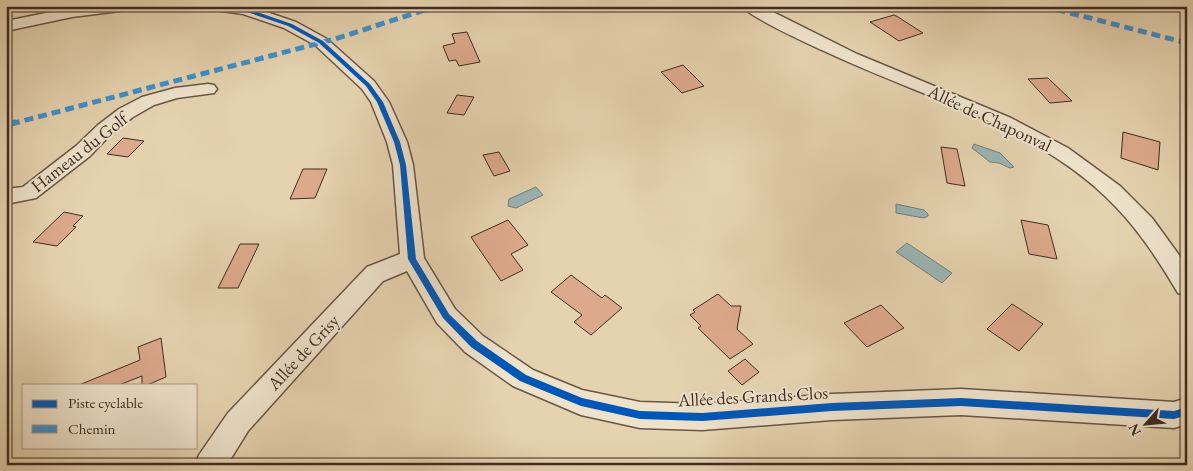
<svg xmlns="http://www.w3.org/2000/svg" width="1193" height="471" viewBox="0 0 1193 471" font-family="'EB Garamond',serif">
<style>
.water{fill:#9ab5b5;stroke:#767e7b}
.building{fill:#dda98c;stroke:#3f2c24}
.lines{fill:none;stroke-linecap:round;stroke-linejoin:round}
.minor-casing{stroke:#685647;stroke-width:3}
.minor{fill:#eee2cb;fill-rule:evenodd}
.quiet-far1{stroke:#3f90cb;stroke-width:5;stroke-dasharray:9 5;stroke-linecap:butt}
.quiet{stroke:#3f90cb;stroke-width:5.5;stroke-dasharray:12 5.5;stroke-linecap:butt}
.cycleway-casing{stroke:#eee2cb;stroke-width:3}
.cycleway{fill:#0057b8;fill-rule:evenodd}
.labels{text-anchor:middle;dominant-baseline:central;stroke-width:4;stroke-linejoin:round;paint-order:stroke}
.street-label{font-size:18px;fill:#3f2c24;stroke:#eee2cb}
</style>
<rect width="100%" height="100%" fill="#e5d2af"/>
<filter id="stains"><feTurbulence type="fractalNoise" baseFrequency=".004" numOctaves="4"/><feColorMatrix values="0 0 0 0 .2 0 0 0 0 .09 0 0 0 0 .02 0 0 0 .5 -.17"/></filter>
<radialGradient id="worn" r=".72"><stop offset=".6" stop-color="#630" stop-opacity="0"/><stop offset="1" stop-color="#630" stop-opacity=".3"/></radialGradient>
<path class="water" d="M 974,144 L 1000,153 L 1014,167 L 1010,168 L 999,163 L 990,162 L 972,148 Z
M 536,187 L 543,195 L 516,208 L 508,206 L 509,199 Z
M 896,204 L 924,210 L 928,214 L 928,216 L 924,218 L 896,213 Z
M 907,243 L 952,273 L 942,283 L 896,252 Z"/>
<path class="building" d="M 894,15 L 898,17 L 923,33 L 899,41 L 870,22 Z
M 467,32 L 480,62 L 459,66 L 456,60 L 449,61 L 443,46 L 455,43 L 452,34 Z
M 683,65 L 704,86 L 682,93 L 661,72 Z
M 1048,78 L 1072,101 L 1050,103 L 1028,79 Z
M 457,95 L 474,97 L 464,115 L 447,113 Z
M 1123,132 L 1160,142 L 1158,170 L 1121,158 Z
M 123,138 L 144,141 L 128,157 L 107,154 Z
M 941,147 L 957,149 L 965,186 L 947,183 Z
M 499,152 L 510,171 L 494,176 L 483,155 Z
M 303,169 L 327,169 L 315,198 L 290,199 Z
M 64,212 L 83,216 L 73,226 L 76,227 L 57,246 L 33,242 Z
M 508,220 L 528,245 L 511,254 L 523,270 L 501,281 L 471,237 Z
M 1021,220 L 1048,225 L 1057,259 L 1029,254 Z
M 240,244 L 259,244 L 238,288 L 218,288 Z
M 571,275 L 602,298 L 605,295 L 622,308 L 591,335 L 574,322 L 582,315 L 551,292 Z
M 718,294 L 731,306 L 741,306 L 737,329 L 753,344 L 730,359 L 698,328 L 701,326 L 690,315 L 695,312 L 693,310 Z
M 1012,304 L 1043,324 L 1019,351 L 987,329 Z
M 881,305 L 904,328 L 867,347 L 844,323 Z
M 161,338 L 166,377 L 147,385 L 142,385 L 142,376 L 119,385 L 79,385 L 140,360 L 138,347 Z
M 745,359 L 759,372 L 742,385 L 728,371 Z"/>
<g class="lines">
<g class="minor-casing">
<path id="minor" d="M 81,6 L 127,6 L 125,9 L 120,11 L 72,17 L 6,31 L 6,21 Z
M 206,6 L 249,6 L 296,22 L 327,39 L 374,81 L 389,102 L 407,142 L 413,165 L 424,258 L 455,309 L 483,336 L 533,370 L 582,390 L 640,402 L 702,404 L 832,394 L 961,389 L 1174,402 L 1187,398 L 1187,424 L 1174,428 L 961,415 L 832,420 L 702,430 L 640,428 L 581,415 L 513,386 L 465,352 L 437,323 L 407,271 L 383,281 L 248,431 L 227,465 L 195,465 L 199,455 L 228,413 L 367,267 L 400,254 L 393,165 L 387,142 L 371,102 L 362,89 L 315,45 L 284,28 L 243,14 L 208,9 Z
M 742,6 L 761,6 L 857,54 L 1011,118 L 1068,148 L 1120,186 L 1152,218 L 1187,266 L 1187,295 L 1178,293 C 1160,263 1141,233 1116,207 C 1039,126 923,98 824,51 C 809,44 749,17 742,6 Z
M 208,84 L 214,85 L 217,89 L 214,93 L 177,98 L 154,105 L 133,117 L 112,133 L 90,156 L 36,198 L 6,204 L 6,189 L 23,187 L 76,146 L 98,125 L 119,109 L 142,97 L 175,88 Z"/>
</g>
<use href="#minor" class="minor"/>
<path class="quiet-far1" d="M 1043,6 L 1187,43
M 11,124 L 335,39 L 437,6"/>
<path class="quiet" d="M 6,125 L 16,122"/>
<g class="cycleway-casing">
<path id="cycleway" d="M 211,6 L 227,6 L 245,8 L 292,24 L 323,41 L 370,84 L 383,102 L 400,142 L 406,165 L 416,259 L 449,314 L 477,341 L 526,375 L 582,398 L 640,411 L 702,413 L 832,403 L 961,398 L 1174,411 L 1187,407 L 1187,415 L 1174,419 L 961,406 L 832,411 L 702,421 L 640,419 L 581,406 L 520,381 L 471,347 L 443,318 L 408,259 L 400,165 L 394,142 L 377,102 L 366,86 L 319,43 L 288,26 L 244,11 Z"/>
</g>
<use href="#cycleway" class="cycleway"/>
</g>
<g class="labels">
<g class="street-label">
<text transform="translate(990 118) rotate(25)">Allée de Chaponval</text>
<text transform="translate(79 152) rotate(-38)">Hameau du Golf</text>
<text transform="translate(303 352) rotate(-47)">Allée de Grisy</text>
<text transform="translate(753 396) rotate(-3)">Allée des Grands Clos</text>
</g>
</g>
<rect width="1193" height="471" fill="none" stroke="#e5d2af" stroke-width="25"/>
<rect x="8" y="8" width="1178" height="456" fill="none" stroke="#3f2c24" stroke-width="2.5"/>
<rect x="12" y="12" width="1168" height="446" fill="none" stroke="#3f2c24"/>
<rect x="22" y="384" width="175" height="65" fill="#eee2cb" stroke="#a89988"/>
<rect x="32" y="400" width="25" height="8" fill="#0057b8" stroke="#a89988"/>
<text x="68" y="408" font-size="15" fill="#3f2c24">Piste cyclable</text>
<rect x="32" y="425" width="25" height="8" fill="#3f90cb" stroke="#a89988"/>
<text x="68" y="434" font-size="15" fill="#3f2c24">Chemin</text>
<g transform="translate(1146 424) rotate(243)" stroke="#eee2cb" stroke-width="4" paint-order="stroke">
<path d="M0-4L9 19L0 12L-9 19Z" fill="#3f2c24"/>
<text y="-8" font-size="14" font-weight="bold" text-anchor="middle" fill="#3f2c24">N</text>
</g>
<rect width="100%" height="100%" filter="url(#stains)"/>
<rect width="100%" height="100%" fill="url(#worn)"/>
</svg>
